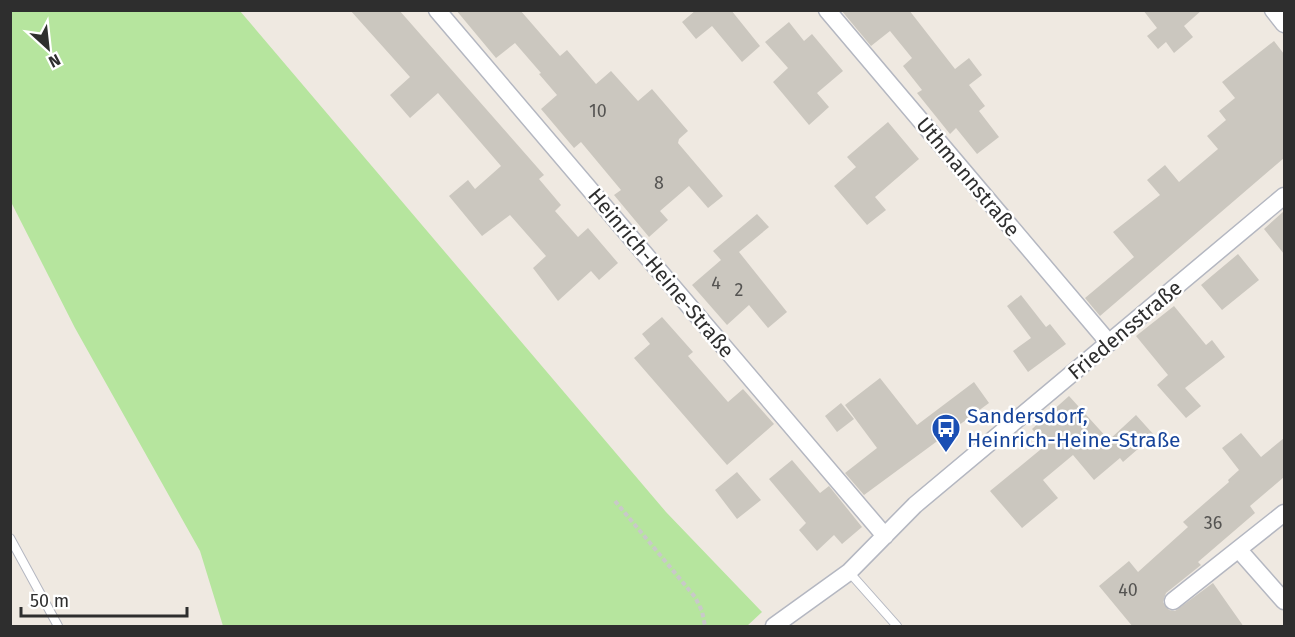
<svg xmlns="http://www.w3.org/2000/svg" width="1295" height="637" viewBox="0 0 1295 637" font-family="'Fira Sans',sans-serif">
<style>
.green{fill:#b6e59e}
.building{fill:#cbc7bf}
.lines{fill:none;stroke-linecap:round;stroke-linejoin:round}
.lane-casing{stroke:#b4b7c1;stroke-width:10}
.street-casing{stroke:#b4b7c1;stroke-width:19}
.path{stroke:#c9c9c9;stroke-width:4;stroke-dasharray:4.5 3;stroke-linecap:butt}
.lane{stroke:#fff;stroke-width:8}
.street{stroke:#fff;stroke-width:16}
.labels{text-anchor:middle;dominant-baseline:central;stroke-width:5;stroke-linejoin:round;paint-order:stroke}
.number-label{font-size:18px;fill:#555452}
.street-label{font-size:21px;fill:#2e2e2e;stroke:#fff}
.transit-label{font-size:21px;fill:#164399;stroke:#fff;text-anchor:start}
</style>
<rect width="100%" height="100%" fill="#efe9e1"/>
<path class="green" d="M 11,10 L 240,11 L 666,512 L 762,612 L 747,626 L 223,626 L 200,551 L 75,328 L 11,202 Z"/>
<path class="building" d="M 350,10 L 399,10 L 544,175 L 539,179 L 561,205 L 555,211 L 578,237 L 588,228 L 618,263 L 599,280 L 591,271 L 558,301 L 533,268 L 546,256 L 510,215 L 482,236 L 449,196 L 468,180 L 475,189 L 501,166 L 438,93 L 410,118 L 390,95 L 410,77 Z
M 456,10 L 520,10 L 560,56 L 567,50 L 596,84 L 611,71 L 638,101 L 652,89 L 688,131 L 679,139 L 678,143 L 723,196 L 708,208 L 689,186 L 660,211 L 668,220 L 649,237 L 614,195 L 621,190 L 581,142 L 574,148 L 541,109 L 557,95 L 539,74 L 541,73 L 515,43 L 496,58 Z
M 696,10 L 731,10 L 760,46 L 742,62 L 712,26 L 696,39 L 682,22 Z
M 841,10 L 909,10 L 955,69 L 969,58 L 982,75 L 969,85 L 985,106 L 979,111 L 999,137 L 977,154 L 956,128 L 950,134 L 917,93 L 922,90 L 903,66 L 912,58 L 890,31 L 871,46 Z
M 1143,10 L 1202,10 L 1184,26 L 1193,37 L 1174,53 L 1166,42 L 1158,49 L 1147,36 L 1157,28 Z
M 789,22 L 804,41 L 812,34 L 843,71 L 817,93 L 829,107 L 809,125 L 773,82 L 788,68 L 765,42 Z
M 1274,41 L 1284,54 L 1284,158 L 1100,316 L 1085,298 L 1134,257 L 1113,232 L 1160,195 L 1147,180 L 1165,165 L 1179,182 L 1218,149 L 1207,136 L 1226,120 L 1219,111 L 1235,98 L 1222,82 Z
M 888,122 L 919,159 L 875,197 L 886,210 L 867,225 L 834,186 L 856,167 L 847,157 Z
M 1284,211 L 1284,254 L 1264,229 Z
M 757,214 L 769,227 L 739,252 L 787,312 L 768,328 L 749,305 L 727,325 L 692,285 L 721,260 L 713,251 Z
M 1238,254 L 1259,280 L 1222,310 L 1201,285 Z
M 1021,295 L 1046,327 L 1050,324 L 1066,344 L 1028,372 L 1013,351 L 1031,338 L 1007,306 Z
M 1174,306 L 1206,345 L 1212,340 L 1225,357 L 1185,388 L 1201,406 L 1186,418 L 1157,385 L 1168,375 L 1136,336 Z
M 662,317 L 693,352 L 688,356 L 728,402 L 743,389 L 774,424 L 727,465 L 634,358 L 650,344 L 642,334 Z
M 880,378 L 917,425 L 974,382 L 989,403 L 864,495 L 845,473 L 877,448 L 845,405 Z
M 1069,396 L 1109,440 L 1136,415 L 1154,435 L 1123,462 L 1120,458 L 1094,480 L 1073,455 L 1043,480 L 1058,498 L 1022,528 L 990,491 L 1046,445 L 1032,429 Z
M 841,403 L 854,419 L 837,432 L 825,416 Z
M 1241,433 L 1261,457 L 1284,438 L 1284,477 L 1250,506 L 1255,513 L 1198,562 L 1201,565 L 1166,593 L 1163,602 L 1169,610 L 1175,611 L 1213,583 L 1244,627 L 1133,627 L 1099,586 L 1129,561 L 1138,572 L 1188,527 L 1183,522 L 1229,482 L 1228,480 L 1239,470 L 1222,448 Z
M 792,460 L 820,493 L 829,486 L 862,527 L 842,544 L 834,535 L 817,551 L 799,530 L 806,523 L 769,479 Z
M 737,472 L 761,500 L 737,519 L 715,490 Z"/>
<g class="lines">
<g class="lane-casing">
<path id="lane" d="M 10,538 L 58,626
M 849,572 L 897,626"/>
</g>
<g class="street-casing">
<path id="street" d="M 437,10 L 885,536
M 827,10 L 1109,343
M 1273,10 L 1284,24
M 1239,550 L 1284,601
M 1173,601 L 1284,513
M 774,626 L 849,572 L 915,505 L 1284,196"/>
</g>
<path class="path" d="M 615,501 L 695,597 L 702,611 L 705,626"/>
<use href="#lane" class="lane"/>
<use href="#street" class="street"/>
</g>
<defs>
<g id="bus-pin" transform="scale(1.5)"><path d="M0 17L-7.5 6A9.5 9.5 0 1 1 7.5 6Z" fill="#1a4fb4" stroke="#fff"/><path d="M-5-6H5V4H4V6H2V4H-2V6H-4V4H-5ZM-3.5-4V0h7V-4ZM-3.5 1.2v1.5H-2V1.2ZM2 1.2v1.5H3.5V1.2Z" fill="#fff"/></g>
</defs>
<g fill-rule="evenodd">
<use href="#bus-pin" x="946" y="428"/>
</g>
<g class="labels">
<g class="number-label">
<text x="598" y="111">10</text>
<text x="659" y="183">8</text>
<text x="716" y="283">4</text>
<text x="739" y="290">2</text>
<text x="1213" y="523">36</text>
<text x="1128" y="590">40</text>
</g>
<g class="street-label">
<text transform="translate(968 177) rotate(50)">Uthmannstraße</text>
<text transform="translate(661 273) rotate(50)">Heinrich-Heine-Straße</text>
<text transform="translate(1125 330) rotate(-40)">Friedensstraße</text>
</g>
<g class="transit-label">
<text x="967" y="416">Sandersdorf,<tspan x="967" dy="24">Heinrich-Heine-Straße</tspan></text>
</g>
</g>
<rect width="1295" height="637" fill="none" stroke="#2e2e2e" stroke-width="24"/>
<g transform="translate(48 48) rotate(153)" stroke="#ffffff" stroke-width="4.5" paint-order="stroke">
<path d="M0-4.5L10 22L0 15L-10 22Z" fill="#2e2e2e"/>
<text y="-9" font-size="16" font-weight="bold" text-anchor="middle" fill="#2e2e2e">N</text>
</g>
<path d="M21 607v9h166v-9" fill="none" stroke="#2e2e2e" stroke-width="3"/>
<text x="30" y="607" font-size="18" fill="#2e2e2e" stroke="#ffffff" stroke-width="4.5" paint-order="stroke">50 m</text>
</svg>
